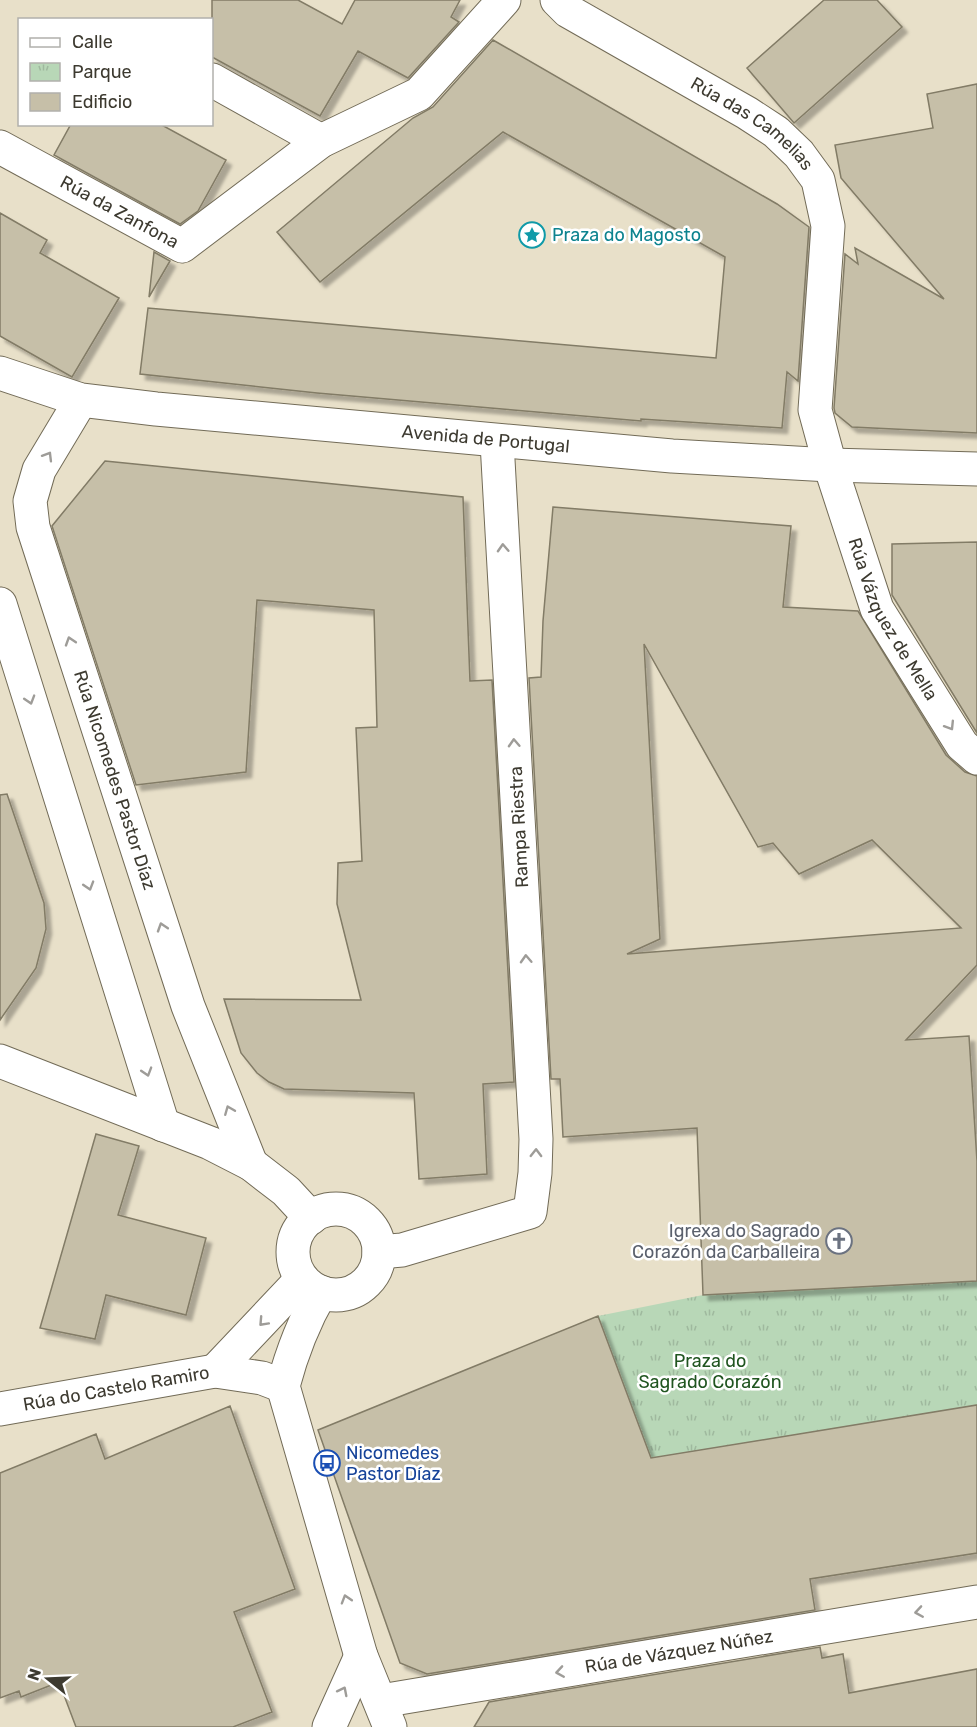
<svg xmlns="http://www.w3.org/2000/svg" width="977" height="1727" viewBox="0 0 977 1727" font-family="Rubik,sans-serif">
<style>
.park{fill:url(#park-tufts)}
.building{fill:#c6bfa8;stroke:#827b66;stroke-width:1.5;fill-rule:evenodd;filter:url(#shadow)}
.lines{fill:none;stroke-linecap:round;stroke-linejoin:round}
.street-casing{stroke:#726b57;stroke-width:35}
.secondary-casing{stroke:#726b57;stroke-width:35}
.street{stroke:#fff;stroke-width:33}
.secondary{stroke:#fff;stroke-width:33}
.oneway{stroke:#9e9c98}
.labels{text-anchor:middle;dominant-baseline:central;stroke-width:5;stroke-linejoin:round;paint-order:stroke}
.street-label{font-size:18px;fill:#3d3a30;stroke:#fff}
.culture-label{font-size:18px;fill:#0d838f;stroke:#fff;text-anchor:start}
.worship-label{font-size:18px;fill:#5b616d;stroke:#fff;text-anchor:end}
.park-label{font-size:18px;fill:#205520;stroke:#fff}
.transit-label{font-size:18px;fill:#164399;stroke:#fff;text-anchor:start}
</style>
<defs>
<pattern id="park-tufts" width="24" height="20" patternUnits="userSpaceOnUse" patternTransform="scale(1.5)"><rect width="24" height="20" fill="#b8d7b7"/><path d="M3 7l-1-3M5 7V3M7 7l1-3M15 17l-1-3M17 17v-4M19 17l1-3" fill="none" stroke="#9fb99e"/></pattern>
<filter id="shadow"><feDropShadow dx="5.5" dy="5.5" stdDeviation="1.5" flood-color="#0004"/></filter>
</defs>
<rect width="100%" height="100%" fill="#e8e0c9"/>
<path class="park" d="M 977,1279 L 977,1405 L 621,1463 L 641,1432 L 598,1316 L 703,1295 Z"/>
<path class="building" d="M 212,0 L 298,0 L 342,24 L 355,0 L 460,0 L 451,17 L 459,22 L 408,78 L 358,51 L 320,116 L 212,57 Z
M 824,0 L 877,0 L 902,27 L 794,123 L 747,68 Z
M 493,40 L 777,204 L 809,227 L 798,381 L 787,372 L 782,428 L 641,419 L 641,421 L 317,393 L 140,374 L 148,308 L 716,358 L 725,257 L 503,132 L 320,282 L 277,232 L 413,118 L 433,107 Z
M 977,84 L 977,433 L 852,427 L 835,413 L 834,408 L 845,254 L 858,264 L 855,248 L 944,299 L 841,178 L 835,145 L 933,128 L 927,94 Z
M 71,124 L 160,124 L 226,160 L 198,211 L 180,224 L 54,155 Z
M 0,213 L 47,240 L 40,253 L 119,298 L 72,377 L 0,336 Z
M 154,252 L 170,261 L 149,297 Z
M 105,461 L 463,497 L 470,681 L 492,680 L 514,1082 L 483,1084 L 487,1174 L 419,1179 L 414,1093 L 284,1089 L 269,1082 L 257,1073 L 241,1053 L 224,999 L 361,1000 L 337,904 L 338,863 L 362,861 L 356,728 L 377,727 L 374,610 L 257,600 L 246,772 L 136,785 L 52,526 Z
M 553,507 L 791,526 L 783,607 L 858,611 L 946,755 L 965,772 L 977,776 L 977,965 L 906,1040 L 969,1036 L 977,1161 L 977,1281 L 703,1295 L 697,1128 L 563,1137 L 560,1079 L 551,1079 L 529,678 L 541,677 L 543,621 ZM 644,644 L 758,847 L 773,843 L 799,874 L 872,840 L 961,928 L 627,954 L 660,939 Z
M 977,542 L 977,733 L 892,595 L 892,544 Z
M 7,794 L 44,903 L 46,929 L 36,968 L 0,1020 L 0,795 Z
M 96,1134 L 139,1146 L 118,1215 L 206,1238 L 186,1315 L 106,1295 L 95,1339 L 40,1328 Z
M 598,1316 L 651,1458 L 977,1405 L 977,1553 L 810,1579 L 815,1610 L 427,1674 L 400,1663 L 318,1430 Z
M 230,1406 L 295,1589 L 234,1612 L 272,1712 L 233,1727 L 76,1727 L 59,1682 L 21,1697 L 19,1691 L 0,1698 L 0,1473 L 96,1434 L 105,1459 Z
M 820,1647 L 822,1658 L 843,1654 L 849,1693 L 977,1669 L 977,1727 L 474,1727 L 489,1702 Z"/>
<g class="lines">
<g class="street-casing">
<g id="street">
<path id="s1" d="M 557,0 L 568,11 L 747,113 L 776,132 L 799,154 L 818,180 L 828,226 L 815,410 L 830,465 L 877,609 L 962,745 L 977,758"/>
<path d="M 212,80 L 321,141"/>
<path id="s2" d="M 0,147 L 182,246 L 321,141 L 419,94 L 504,0"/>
<path id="s3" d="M 81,400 L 39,470 L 30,501 L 33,527 L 188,1006 L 251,1164"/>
<path d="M 0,604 L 163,1125"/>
<path d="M 0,1061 L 210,1143 L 251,1164 L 286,1191 L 311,1218"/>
<circle cx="336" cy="1252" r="43"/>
<path d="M 379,1252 L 402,1250 L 530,1212 L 535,1173 L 536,1139 L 497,442"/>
<path d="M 321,1292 C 303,1323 292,1352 283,1386 L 361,1656 L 390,1727"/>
<path d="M 215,1371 L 302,1279"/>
<path id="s4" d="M 0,1409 L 215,1371 L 262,1378 L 283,1386"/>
<path id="s5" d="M 381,1701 L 977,1602"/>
<path d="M 329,1727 L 361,1656"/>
</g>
</g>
<g class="secondary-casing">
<g id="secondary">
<path id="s6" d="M 0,373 L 81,400 L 156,409 L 672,456 L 830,465 L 977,469"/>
</g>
</g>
<use href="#street" class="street"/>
<use href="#secondary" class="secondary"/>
</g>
<defs><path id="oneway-chevron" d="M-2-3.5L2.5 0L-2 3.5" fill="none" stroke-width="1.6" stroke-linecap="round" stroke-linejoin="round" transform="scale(1.5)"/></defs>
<g class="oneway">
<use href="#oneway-chevron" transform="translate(48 456) rotate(-59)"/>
<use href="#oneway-chevron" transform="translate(503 548) rotate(-93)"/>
<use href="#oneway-chevron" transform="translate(70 641) rotate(-108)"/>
<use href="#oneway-chevron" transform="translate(30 700) rotate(73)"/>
<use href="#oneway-chevron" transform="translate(950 726) rotate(58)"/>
<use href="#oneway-chevron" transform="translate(514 743) rotate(-93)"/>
<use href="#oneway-chevron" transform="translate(89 886) rotate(73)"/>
<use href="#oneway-chevron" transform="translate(162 927) rotate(-108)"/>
<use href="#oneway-chevron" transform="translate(526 959) rotate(-93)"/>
<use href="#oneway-chevron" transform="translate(147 1072) rotate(73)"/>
<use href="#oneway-chevron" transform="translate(229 1110) rotate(-112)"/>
<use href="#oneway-chevron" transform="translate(536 1153) rotate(-89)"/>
<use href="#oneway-chevron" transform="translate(263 1322) rotate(133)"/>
<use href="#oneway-chevron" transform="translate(346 1599) rotate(-107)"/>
<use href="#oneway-chevron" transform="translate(919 1612) rotate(171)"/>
<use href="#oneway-chevron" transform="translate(560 1672) rotate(171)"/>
<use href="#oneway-chevron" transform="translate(343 1691) rotate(-63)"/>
</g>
<defs>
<g id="sight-ring" transform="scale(1.35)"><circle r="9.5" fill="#fff" stroke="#0f9aa8" stroke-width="1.5"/><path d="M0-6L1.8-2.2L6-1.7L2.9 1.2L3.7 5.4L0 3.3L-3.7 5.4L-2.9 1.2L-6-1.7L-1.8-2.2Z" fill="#0f9aa8"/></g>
<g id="church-ring" transform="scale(1.35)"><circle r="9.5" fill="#fff" stroke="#6b7280" stroke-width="1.5"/><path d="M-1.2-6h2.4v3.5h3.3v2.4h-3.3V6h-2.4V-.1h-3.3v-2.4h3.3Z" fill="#6b7280"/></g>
<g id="bus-ring" transform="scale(1.35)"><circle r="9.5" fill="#fff" stroke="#1a4fb4" stroke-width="1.5"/><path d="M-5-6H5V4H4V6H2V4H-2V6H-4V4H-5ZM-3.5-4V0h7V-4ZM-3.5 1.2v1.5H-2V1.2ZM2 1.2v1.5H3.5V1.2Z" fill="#1a4fb4"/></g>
</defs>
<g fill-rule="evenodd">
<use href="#sight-ring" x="532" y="235"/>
<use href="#church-ring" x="839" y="1241"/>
<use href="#bus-ring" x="327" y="1463"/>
</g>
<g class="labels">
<g class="street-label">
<text stroke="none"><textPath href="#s1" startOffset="232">Rúa das Camelias</textPath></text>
<text stroke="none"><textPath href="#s2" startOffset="136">Rúa da Zanfona</textPath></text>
<text stroke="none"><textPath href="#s6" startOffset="492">Avenida de Portugal</textPath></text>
<text stroke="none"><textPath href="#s1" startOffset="776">Rúa Vázquez de Mella</textPath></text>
<text stroke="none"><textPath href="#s3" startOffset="406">Rúa Nicomedes Pastor Díaz</textPath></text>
<text transform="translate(519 827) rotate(-93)">Rampa Riestra</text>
<text stroke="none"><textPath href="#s4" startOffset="118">Rúa do Castelo Ramiro</textPath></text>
<text stroke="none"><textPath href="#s5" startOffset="302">Rúa de Vázquez Núñez</textPath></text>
</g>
<g class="culture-label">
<text x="552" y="235">Praza do Magosto</text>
</g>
<g class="worship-label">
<text x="820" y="1231">Igrexa do Sagrado<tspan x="820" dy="21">Corazón da Carballeira</tspan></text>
</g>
<g class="park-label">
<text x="710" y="1361">Praza do<tspan x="710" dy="21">Sagrado Corazón</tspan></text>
</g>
<g class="transit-label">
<text x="346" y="1453">Nicomedes<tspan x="346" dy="21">Pastor Díaz</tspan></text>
</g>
</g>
<rect x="18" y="18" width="195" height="108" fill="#ffffff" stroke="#b1b0ac" stroke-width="1.5"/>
<rect x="30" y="38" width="30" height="9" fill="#ffffff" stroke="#b1b0ac" stroke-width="1.5"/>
<text x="72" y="48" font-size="18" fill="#3d3a30">Calle</text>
<rect x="30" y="63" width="30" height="18" fill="url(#park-tufts)" stroke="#b1b0ac" stroke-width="1.5"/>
<text x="72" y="78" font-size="18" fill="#3d3a30">Parque</text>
<rect x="30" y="93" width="30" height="18" fill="#c6bfa8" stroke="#b1b0ac" stroke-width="1.5"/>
<text x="72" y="108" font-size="18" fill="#3d3a30">Edificio</text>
<g transform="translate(48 1679) rotate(288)" stroke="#ffffff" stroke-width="4.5" paint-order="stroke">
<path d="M0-4.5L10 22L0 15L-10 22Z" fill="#3d3a30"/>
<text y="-9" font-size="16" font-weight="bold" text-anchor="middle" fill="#3d3a30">N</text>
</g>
</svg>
